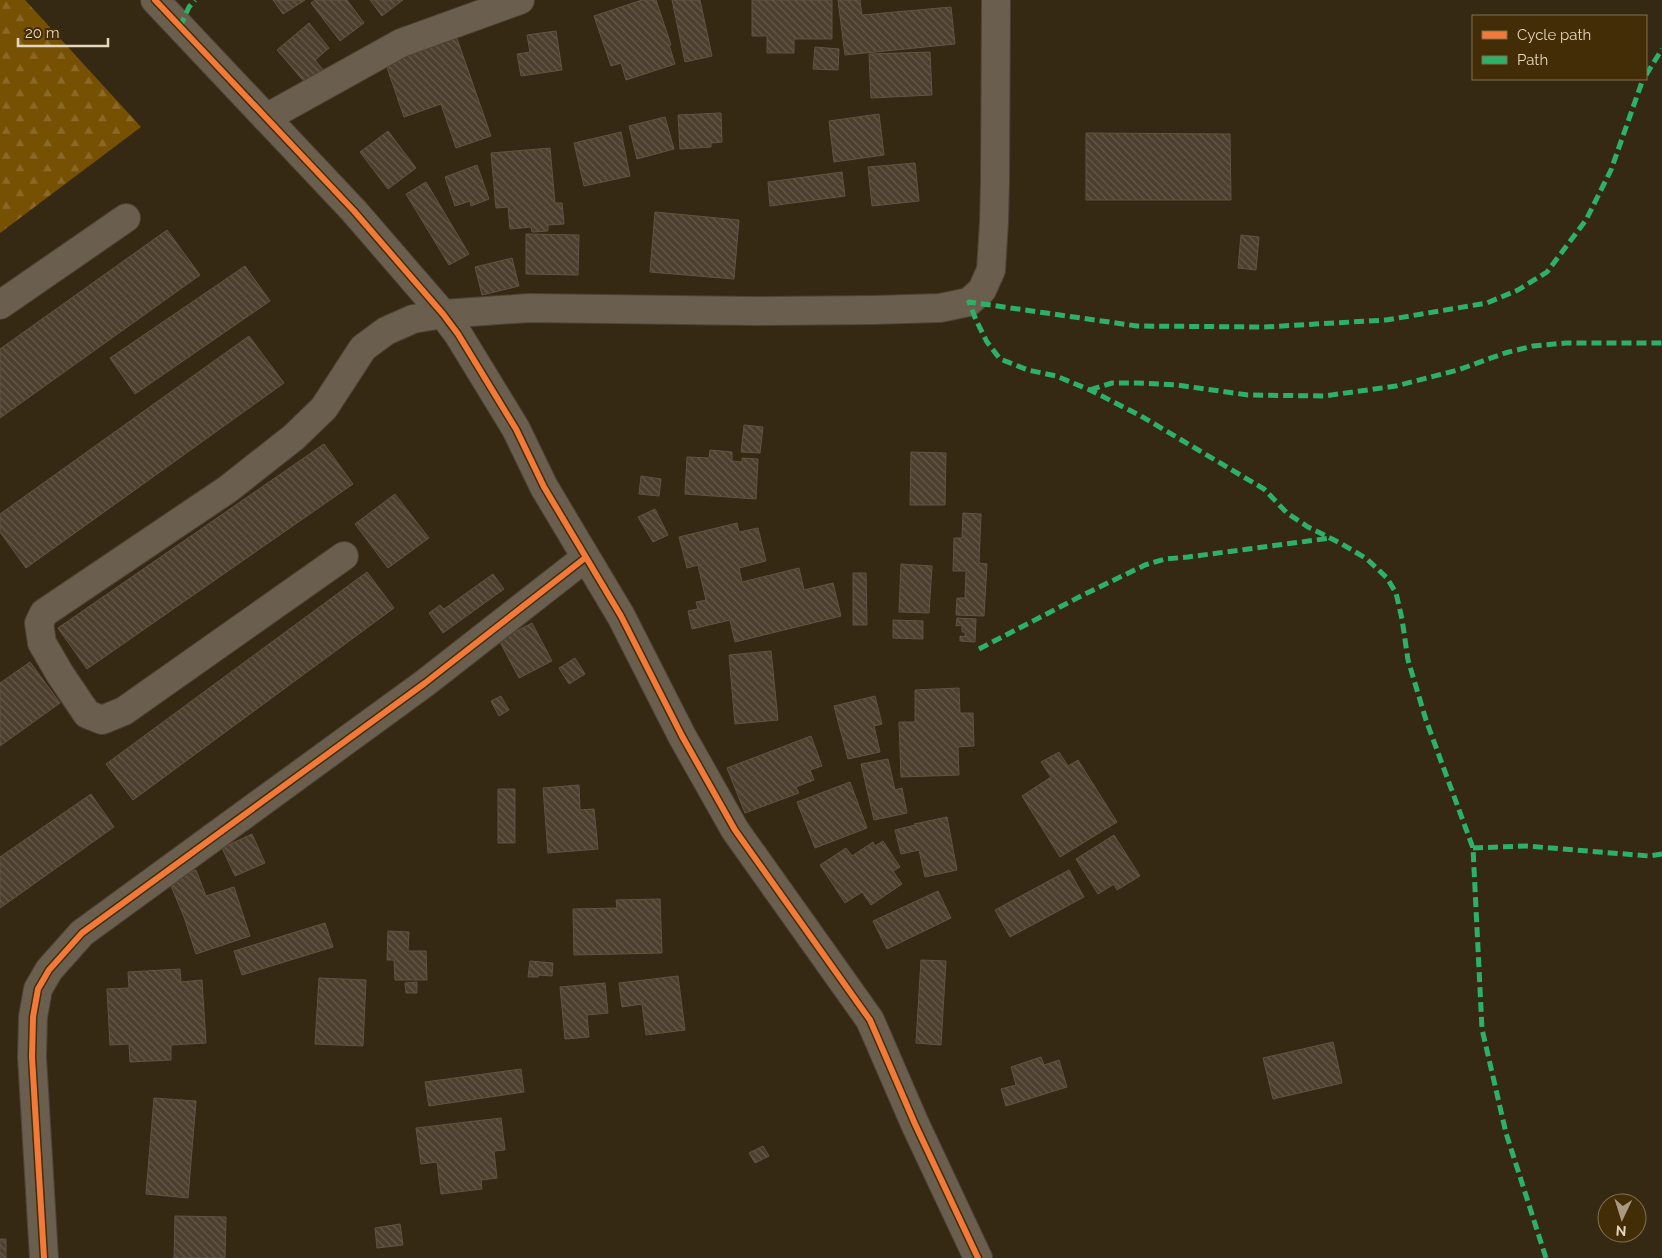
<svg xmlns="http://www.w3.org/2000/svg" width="1662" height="1258" viewBox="0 0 1662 1258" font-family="Raleway,sans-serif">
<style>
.forest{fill:url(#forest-firs)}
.building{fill:url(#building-back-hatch);stroke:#625344}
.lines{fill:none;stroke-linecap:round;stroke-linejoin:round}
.minor-casing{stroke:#4d4233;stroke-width:30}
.minor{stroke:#6a5f4e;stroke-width:28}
.quiet{stroke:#2db169;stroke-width:5;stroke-dasharray:10 5;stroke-linecap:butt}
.cycleway-casing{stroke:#422d07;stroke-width:9}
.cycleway{stroke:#f17a3a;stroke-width:6}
</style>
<defs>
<pattern id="forest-firs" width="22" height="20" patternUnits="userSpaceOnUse" patternTransform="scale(1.25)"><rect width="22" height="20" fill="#765003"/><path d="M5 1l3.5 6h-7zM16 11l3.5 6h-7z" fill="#8a6826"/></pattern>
<pattern id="building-back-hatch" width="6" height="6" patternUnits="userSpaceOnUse" patternTransform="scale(1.25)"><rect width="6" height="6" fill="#4c3f2e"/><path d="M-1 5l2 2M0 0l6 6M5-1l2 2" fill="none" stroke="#665a4a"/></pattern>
</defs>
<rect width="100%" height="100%" fill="#352914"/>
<path class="forest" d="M 0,0 L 25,0 L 141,127 L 0,233 Z"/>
<path class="building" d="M 273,0 L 305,0 L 283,14 Z
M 315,0 L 347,0 L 364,23 L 340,41 L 311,3 Z
M 370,0 L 403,0 L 382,16 Z
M 642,0 L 656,0 L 671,45 L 669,45 L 675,64 L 626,80 L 621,63 L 611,66 L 594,16 Z
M 672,0 L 700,0 L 712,56 L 685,62 Z
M 752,0 L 832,0 L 832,39 L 794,39 L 794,53 L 767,53 L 767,36 L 752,36 Z
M 838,0 L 860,0 L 862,15 L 951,7 L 955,44 L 845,55 Z
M 309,23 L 329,48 L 315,60 L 324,71 L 307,85 L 277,50 Z
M 454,30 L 491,136 L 456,148 L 441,104 L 404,117 L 382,53 Z
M 556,31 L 562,70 L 521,76 L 517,54 L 530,52 L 527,35 Z
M 815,47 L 839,49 L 838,70 L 813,69 Z
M 930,52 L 932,95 L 871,98 L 869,54 Z
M 721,113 L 722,142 L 711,143 L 711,147 L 680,149 L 678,115 Z
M 879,114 L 884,155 L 834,162 L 829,121 Z
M 665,117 L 674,149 L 637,159 L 629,126 Z
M 388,131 L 416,168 L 388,189 L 360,152 Z
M 621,132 L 630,176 L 584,186 L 574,143 Z
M 1086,133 L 1230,134 L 1231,200 L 1086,200 Z
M 550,148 L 555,203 L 562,203 L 564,224 L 548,225 L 548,231 L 532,232 L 531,227 L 510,229 L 508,207 L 496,208 L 491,153 Z
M 915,163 L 919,201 L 872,206 L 868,167 Z
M 477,165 L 489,199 L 471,206 L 470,201 L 455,206 L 445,177 Z
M 842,172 L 845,196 L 770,206 L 768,182 Z
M 426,182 L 469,254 L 449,265 L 406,194 Z
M 655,212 L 739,220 L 734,279 L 650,272 Z
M 167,230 L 200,275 L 0,418 L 0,349 Z
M 526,234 L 579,235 L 578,275 L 526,274 Z
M 1241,235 L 1259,237 L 1256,270 L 1238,268 Z
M 512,258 L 519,286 L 482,295 L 475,267 Z
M 245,266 L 270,301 L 135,394 L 110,358 Z
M 249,336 L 284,383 L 26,568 L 0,532 L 0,514 Z
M 744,425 L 763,427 L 760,453 L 741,452 Z
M 324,444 L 353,484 L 87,669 L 58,628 Z
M 710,450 L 732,452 L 732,461 L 742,462 L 742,458 L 758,459 L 756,499 L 685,494 L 687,457 L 709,458 Z
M 911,452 L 946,453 L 945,505 L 910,505 Z
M 641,476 L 661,479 L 659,496 L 639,494 Z
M 395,494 L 429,538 L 388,568 L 355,524 Z
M 655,509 L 668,535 L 653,542 L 638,517 Z
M 963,513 L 981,514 L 979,563 L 987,564 L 984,616 L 956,615 L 957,598 L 965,598 L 966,571 L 953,571 L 954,538 L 962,538 Z
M 737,523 L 739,532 L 758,528 L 766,561 L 739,568 L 742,582 L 799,568 L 804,590 L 833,583 L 841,616 L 735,642 L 730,620 L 692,629 L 688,611 L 698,609 L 696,602 L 706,600 L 698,565 L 687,568 L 679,537 Z
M 901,564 L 932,566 L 929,613 L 899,612 Z
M 367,572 L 394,608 L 133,800 L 106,764 Z
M 853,573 L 866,573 L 867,625 L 853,625 Z
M 493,574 L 504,589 L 443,633 L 429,613 L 440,605 L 444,609 Z
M 957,618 L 976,619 L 975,642 L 960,641 L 960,636 L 965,637 L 965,632 L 962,632 L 962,625 L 956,626 Z
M 893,620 L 923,621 L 923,639 L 893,638 Z
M 532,623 L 552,661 L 519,678 L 499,640 Z
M 771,651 L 778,720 L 735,724 L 729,655 Z
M 575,658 L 585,674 L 569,684 L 559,668 Z
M 30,662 L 60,703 L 0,746 L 0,683 Z
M 959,688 L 960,713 L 973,713 L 974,746 L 958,747 L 959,775 L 901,777 L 899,722 L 915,722 L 915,690 Z
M 501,696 L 509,710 L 499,716 L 491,701 Z
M 875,696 L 882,724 L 874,726 L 880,752 L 848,759 L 834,706 Z
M 811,736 L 822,766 L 810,770 L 814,780 L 796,787 L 799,793 L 745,813 L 727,768 Z
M 1059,752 L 1068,766 L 1078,760 L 1117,822 L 1060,857 L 1022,796 L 1051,777 L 1041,762 Z
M 888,759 L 895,790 L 902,788 L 907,813 L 874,820 L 861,764 Z
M 850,782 L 867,828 L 815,848 L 797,802 Z
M 579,785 L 580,810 L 594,809 L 598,849 L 548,853 L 543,788 Z
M 498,789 L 515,789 L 515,843 L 498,843 Z
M 91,794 L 114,827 L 0,908 L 0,857 Z
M 947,817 L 957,870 L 925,877 L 919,850 L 901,854 L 895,830 L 915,825 L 914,824 Z
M 252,834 L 265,863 L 235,876 L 222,848 Z
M 1114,835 L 1140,876 L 1117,890 L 1114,884 L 1098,894 L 1076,859 Z
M 883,841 L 900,867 L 893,871 L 902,884 L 871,905 L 862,892 L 845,903 L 820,865 L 846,848 L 852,856 L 873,842 L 875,846 Z
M 196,870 L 206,896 L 234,887 L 250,936 L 196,954 L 184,917 L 169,881 Z
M 1069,870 L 1084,897 L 1010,937 L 995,910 Z
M 938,891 L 951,918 L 887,949 L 873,921 Z
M 660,899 L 662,953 L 574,955 L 573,909 L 617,908 L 616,900 Z
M 325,923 L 333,947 L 242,975 L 234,951 Z
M 388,931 L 409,932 L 408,951 L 426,951 L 427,980 L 395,980 L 394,960 L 387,960 Z
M 921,960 L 946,961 L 941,1045 L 916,1043 Z
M 530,961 L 553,963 L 552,976 L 538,975 L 538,977 L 528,977 Z
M 180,969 L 181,982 L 202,980 L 206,1043 L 171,1045 L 171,1060 L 130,1062 L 129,1044 L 110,1045 L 107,989 L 129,988 L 128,972 Z
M 678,976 L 685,1030 L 646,1035 L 642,1004 L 622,1007 L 619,983 Z
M 319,978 L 366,980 L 363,1046 L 315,1044 Z
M 417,982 L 417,993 L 406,993 L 405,983 Z
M 605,983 L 608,1013 L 587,1015 L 589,1037 L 565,1039 L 560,987 Z
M 1333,1042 L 1342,1083 L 1273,1099 L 1263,1058 Z
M 1041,1057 L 1044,1065 L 1059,1060 L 1067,1087 L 1006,1106 L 1001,1089 L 1016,1085 L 1011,1067 Z
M 521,1069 L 524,1092 L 429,1106 L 425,1082 Z
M 154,1098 L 196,1101 L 188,1198 L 146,1194 Z
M 501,1118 L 505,1150 L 494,1151 L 497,1178 L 481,1180 L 482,1189 L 441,1194 L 437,1162 L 421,1164 L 416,1128 Z
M 763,1146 L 769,1156 L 755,1163 L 749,1153 Z
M 175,1216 L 226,1217 L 225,1258 L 174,1258 Z
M 400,1224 L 403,1245 L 377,1248 L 375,1228 Z
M 0,1239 L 6,1239 L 6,1258 L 0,1258 Z"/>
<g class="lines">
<g class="minor-casing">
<path id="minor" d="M 155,0 L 354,211 L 443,314 L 458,334 L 516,429 L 544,487 L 621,616 L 682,736 L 735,830 L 870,1020 L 915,1124 L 978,1258
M 266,118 L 401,43 L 520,0
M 0,305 L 126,218
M 344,556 L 124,711 L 102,720 L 87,714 L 60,674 L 42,643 L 39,623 L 44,613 L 228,489 L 294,437 L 324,408 L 363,348 L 386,331 L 413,319 L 443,314 L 529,308 L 753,311 L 874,310 L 940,308 L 969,302 L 982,290 L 991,270 L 994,222 L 995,181 L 996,0
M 44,1258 L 32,1057 L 33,1017 L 38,989 L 49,970 L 82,933 L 425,683 L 585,558"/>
</g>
<use href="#minor" class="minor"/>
<path class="quiet" d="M 180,27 L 189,7 L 195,0
M 1646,75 L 1662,49
M 1090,390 L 1112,383 L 1137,383 L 1177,385 L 1248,395 L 1324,396 L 1396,386 L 1458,370 L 1505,353 L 1533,346 L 1566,343 L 1662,343
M 979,649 L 1085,594 L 1145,565 L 1165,559 L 1188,557 L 1331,538
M 1473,848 L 1526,846 L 1649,856 L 1662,854
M 1546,1258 L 1506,1133 L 1482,1029 L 1473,848 L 1426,720 L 1408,660 L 1402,619 L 1396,593 L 1387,578 L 1367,559 L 1342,544 L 1308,527 L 1287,513 L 1264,489 L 1141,416 L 1090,390 L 1056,376 L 1028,370 L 1000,359 L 987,342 L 976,320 L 969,302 L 1137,326 L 1264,327 L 1386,320 L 1487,303 L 1518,290 L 1547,272 L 1586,220 L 1611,170 L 1643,79"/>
<g class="cycleway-casing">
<path id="cycleway" d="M 155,0 L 354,211 L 443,314 L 458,334 L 516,429 L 544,487 L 621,616 L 682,736 L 735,830 L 870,1020 L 915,1124 L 978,1258
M 44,1258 L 32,1057 L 33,1017 L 38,989 L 49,970 L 82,933 L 425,683 L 585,558"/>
</g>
<use href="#cycleway" class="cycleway"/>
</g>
<rect x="1472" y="15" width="175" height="65" fill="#422d07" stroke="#847150"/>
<rect x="1482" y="31" width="25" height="8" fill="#f17a3a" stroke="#847150"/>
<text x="1517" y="40" font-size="15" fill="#e7d6be">Cycle path</text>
<rect x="1482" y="56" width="25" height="8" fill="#2db169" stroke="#847150"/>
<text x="1517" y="65" font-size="15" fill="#e7d6be">Path</text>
<g transform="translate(1622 1218) rotate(184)"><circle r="24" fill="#422d07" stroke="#847150"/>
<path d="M0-4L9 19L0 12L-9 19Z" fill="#a99982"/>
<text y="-8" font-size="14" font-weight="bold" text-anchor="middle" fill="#e7d6be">N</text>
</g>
<path d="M18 38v8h90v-8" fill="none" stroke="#e7d6be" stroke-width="2.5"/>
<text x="25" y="38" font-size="15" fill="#e7d6be" stroke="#422d07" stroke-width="4" paint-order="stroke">20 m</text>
</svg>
